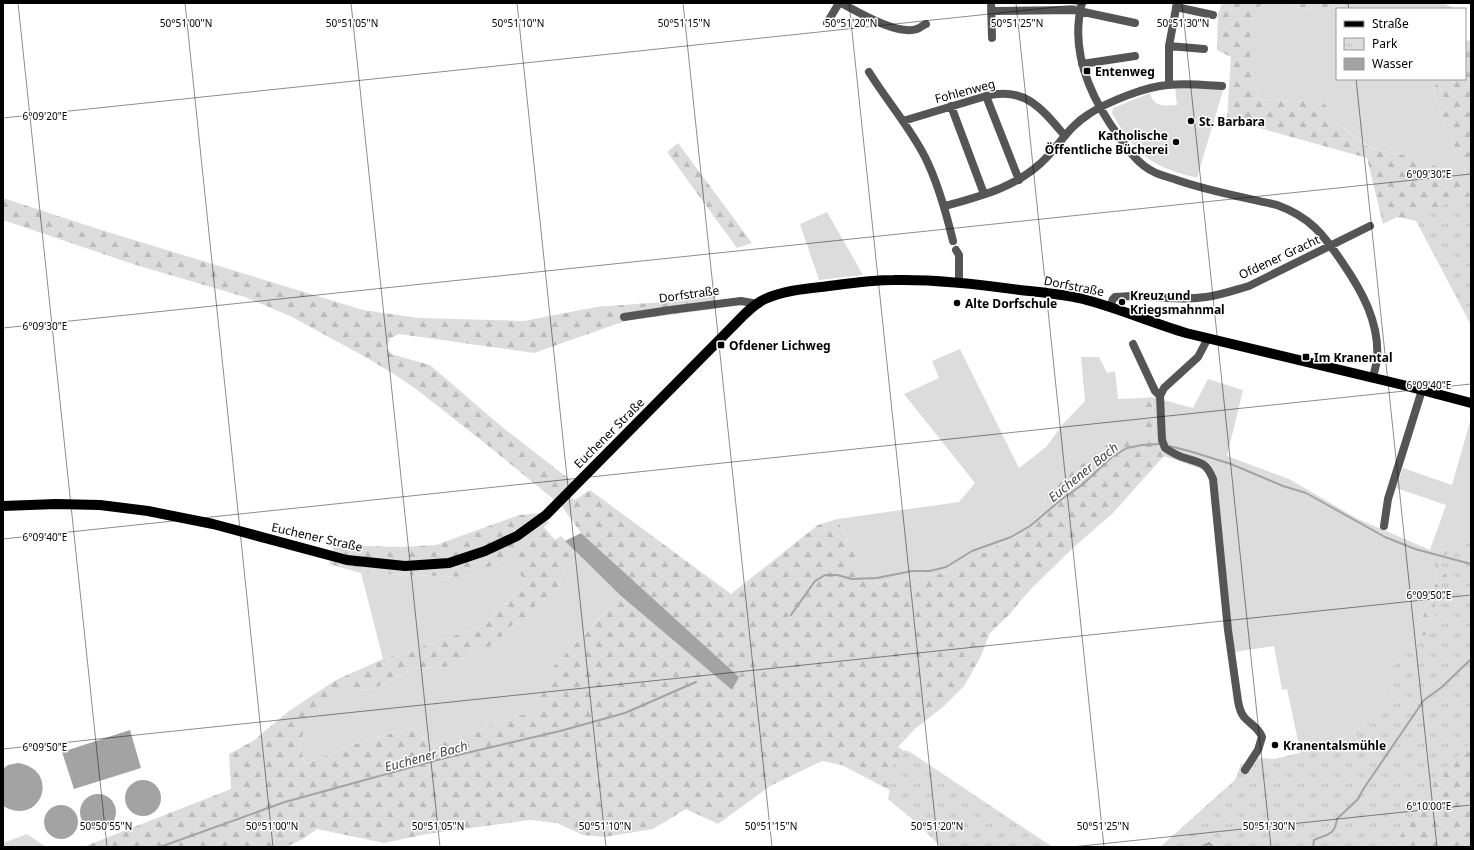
<svg xmlns="http://www.w3.org/2000/svg" width="1474" height="850" viewBox="0 0 1474 850" font-family="'Noto Sans',sans-serif">
<style>
.grass{fill:#dcdcdc}
.forest{fill:url(#forest-firs)}
.park{fill:url(#park-tufts)}
.water{fill:#a3a3a3}
.lines{fill:none;stroke-linecap:round;stroke-linejoin:round}
.stream{stroke:#a3a3a3;stroke-width:2}
.minor{stroke:#555;stroke-width:8}
.major{stroke:#000;stroke-width:10}
.ticks{fill:none;stroke:#000;stroke-width:1;stroke-opacity:0.45}
.poi-dot{fill:#000;stroke:#fff;stroke-width:1.5}
.labels{text-anchor:middle;dominant-baseline:central;stroke-width:3;stroke-linejoin:round;paint-order:stroke}
.poi-label{font-size:12px;font-weight:bold;fill:#000;stroke:#fff;text-anchor:start}
.street-label{font-size:12px;fill:#000;stroke:#fff}
.water-label{font-size:13px;font-style:italic;fill:#444;stroke:#fff}
.ticks-label{font-size:10px;text-anchor:middle;fill:#000;stroke:#fff;stroke-width:3;stroke-linejoin:round;paint-order:stroke}
</style>
<defs>
<pattern id="forest-firs" width="22" height="20" patternUnits="userSpaceOnUse"><rect width="22" height="20" fill="#dcdcdc"/><path d="M5 1l3.5 6h-7zM16 11l3.5 6h-7z" fill="#bbb"/></pattern>
<pattern id="park-tufts" width="24" height="20" patternUnits="userSpaceOnUse"><rect width="24" height="20" fill="#dcdcdc"/><path d="M3 7l-1-3M5 7V3M7 7l1-3M15 17l-1-3M17 17v-4M19 17l1-3" fill="none" stroke="#bbb"/></pattern>
</defs>
<rect width="100%" height="100%" fill="#fff"/>
<path class="grass" d="M 1262,3 L 1276,3 L 1317,11 L 1355,3 L 1443,3 L 1456,9 L 1337,9 L 1337,79 L 1438,79 L 1433,92 L 1460,164 L 1471,176 L 1471,277 L 1414,157 L 1373,149 L 1336,123 L 1320,96 L 1295,102 L 1258,99 L 1250,68 L 1250,25 Z
M 1175,87 L 1224,87 L 1197,178 C 1162,169 1144,162 1123,131 C 1119,125 1115,119 1112,113 L 1113,108 L 1150,93 C 1153,107 1164,106 1177,105 Z
M 827,212 L 863,275 L 819,280 L 800,224 Z
M 960,349 L 1019,468 L 1046,447 L 1063,424 L 1085,401 L 1081,357 L 1099,357 L 1107,373 L 1115,371 L 1118,399 L 1143,398 L 1144,437 L 1047,491 L 1042,512 L 1022,533 L 944,573 L 868,584 L 837,519 L 959,502 L 975,483 L 904,394 L 939,378 L 932,361 Z
M 1208,379 L 1243,390 L 1227,456 L 1289,479 L 1358,519 L 1430,550 L 1446,505 L 1396,488 L 1403,468 L 1452,485 L 1471,418 L 1471,535 L 1458,547 L 1434,551 L 1437,580 L 1422,619 L 1393,659 L 1393,707 L 1327,748 L 1301,755 L 1287,689 L 1282,690 L 1274,646 L 1228,653 L 1210,481 L 1204,470 L 1164,456 L 1154,437 L 1152,397 L 1193,408 Z
M 579,555 L 621,596 L 556,664 L 539,709 L 434,746 L 412,728 L 355,744 L 305,764 L 299,743 L 310,719 L 333,698 L 344,686 L 352,690 L 373,689 L 417,667 L 443,668 L 495,644 L 512,625 L 525,621 L 535,606 L 557,591 L 565,569 Z
M 511,558 L 525,583 L 484,626 L 383,659 L 361,573 L 464,577 Z
M 27,834 L 46,847 L 3,847 L 3,843 Z"/>
<path class="forest" d="M 1222,3 L 1262,3 L 1250,25 L 1250,68 L 1258,99 L 1295,102 L 1320,96 L 1336,123 L 1372,149 L 1414,157 L 1455,175 L 1471,196 L 1417,221 L 1397,217 L 1383,224 L 1367,158 L 1227,119 L 1231,57 L 1217,50 L 1218,14 Z
M 1276,3 L 1355,3 L 1317,11 Z
M 1465,40 L 1471,41 L 1471,176 L 1460,164 L 1433,92 L 1438,79 L 1465,79 Z
M 678,143 L 752,243 L 737,248 L 667,152 Z
M 3,198 L 98,229 L 363,310 L 418,318 L 524,321 L 596,307 L 676,301 L 690,294 L 716,295 L 714,309 L 625,321 L 534,353 L 399,334 L 391,338 L 386,347 L 391,354 L 430,365 L 501,426 L 573,482 L 557,502 L 486,444 L 416,389 L 389,371 L 360,354 L 290,316 L 245,297 L 136,265 L 3,220 Z
M 1152,397 L 1154,437 L 1164,456 L 1113,513 L 1075,546 L 1028,592 L 1009,615 L 990,633 L 980,658 L 964,686 L 944,706 L 916,728 L 898,747 L 1053,847 L 951,847 L 897,794 L 842,765 L 822,761 L 770,786 L 718,824 L 686,809 L 653,829 L 604,837 L 583,835 L 557,823 L 530,820 L 427,834 L 384,843 L 317,829 L 303,839 L 286,847 L 83,847 L 231,789 L 229,754 L 253,741 L 289,711 L 336,680 L 383,659 L 484,626 L 525,583 L 511,558 L 464,577 L 361,573 L 329,564 L 334,545 L 401,547 L 436,545 L 519,515 L 543,513 L 549,523 L 544,527 L 555,540 L 561,536 L 579,555 L 565,569 L 557,591 L 535,606 L 525,621 L 512,625 L 495,644 L 443,668 L 417,667 L 373,689 L 352,690 L 344,686 L 333,698 L 310,719 L 299,743 L 305,764 L 355,744 L 412,728 L 434,746 L 539,709 L 537,691 L 556,664 L 621,596 L 732,690 L 738,677 L 581,533 L 562,506 L 571,497 L 575,500 L 590,490 L 731,594 L 818,525 L 837,519 L 868,584 L 944,573 L 1022,533 L 1042,512 L 1047,491 L 1117,437 L 1143,437 L 1143,398 Z
M 1471,535 L 1471,847 L 1269,847 L 1301,755 L 1327,748 L 1393,707 L 1393,659 L 1422,619 L 1437,580 L 1434,551 L 1458,547 Z"/>
<path class="park" d="M 1471,196 L 1471,325 L 1414,217 L 1415,214 Z
M 1471,533 L 1471,743 L 1453,760 L 1437,778 L 1429,793 L 1393,847 L 1160,847 L 1235,780 L 1241,764 L 1259,758 L 1274,759 L 1308,751 L 1301,745 L 1303,743 L 1321,752 L 1361,731 L 1384,707 L 1390,689 L 1387,681 L 1396,665 L 1392,658 L 1405,640 L 1410,639 L 1412,635 L 1427,635 C 1434,620 1439,615 1433,599 L 1447,576 L 1440,567 L 1437,553 L 1444,556 L 1461,543 Z
M 905,750 L 910,752 L 1052,847 L 941,847 L 917,823 L 888,799 L 890,788 L 888,773 L 893,766 L 904,754 Z"/>
<path class="water" d="M 581,533 L 739,677 L 732,690 L 621,596 L 565,541 Z
M 130,730 L 141,768 L 74,789 L 62,752 Z
M 18,763 C 62,770 41,828 3,806 L 3,769 L 8,765 Z
M125 798a18 18 0 1 1 36 0a18 18 0 1 1-36 0Z
M80 812a18 18 0 1 1 36 0a18 18 0 1 1-36 0Z
M44 822a17 17 0 1 1 34 0a17 17 0 1 1-34 0Z"/>
<g class="lines">
<path class="stream" d="M 1169,446 L 1189,451 L 1231,464 L 1283,486 L 1306,493 L 1385,537 L 1415,549 L 1471,564
M 791,615 L 815,581 L 825,575 L 837,575 L 852,579 L 877,578 L 912,571 L 930,571 L 946,567 L 972,551 L 1011,537 L 1030,526 L 1062,499 L 1082,485 L 1112,457 L 1127,448 L 1142,445 L 1160,444
M 160,847 L 285,802 L 441,759 L 560,731 L 625,713 L 696,682
M 1202,847 L 1209,843 L 1213,847
M 1313,847 L 1314,840 C 1328,834 1335,835 1337,819 L 1358,799 L 1364,788 L 1424,700 L 1442,687 L 1471,659"/>
<path class="minor" d="M 841,3 C 858,12 898,36 917,29 C 920,28 923,25 926,24
M 991,3 L 992,38
M 1082,3 C 1069,52 1091,99 1120,138 C 1129,151 1139,165 1154,172 C 1160,175 1167,177 1174,179 C 1207,191 1243,197 1277,205 C 1310,217 1323,234 1342,262 C 1362,291 1380,323 1377,360 C 1376,366 1374,372 1373,378
M 1176,7 L 1213,15
M 991,11 L 1074,10 L 1135,23
M 827,23 L 839,3
M 1169,46 L 1204,49
M 1082,64 L 1135,56
M 869,72 C 887,101 909,126 925,157 C 938,183 946,212 953,241
M 1169,84 L 1169,46 L 1177,3
M 986,96 L 1019,180
M 951,106 L 984,194
M 903,121 L 986,96 C 1025,86 1042,109 1065,136
M 945,206 C 982,196 1020,186 1047,157 C 1061,142 1071,125 1089,114 C 1107,102 1147,86 1168,85 C 1186,83 1205,85 1222,86
M 956,250 L 959,255 L 959,283
M 1143,296 C 1164,298 1185,300 1206,297 C 1221,295 1235,290 1249,286 L 1370,226
M 1110,307 L 1113,299 L 1115,297 L 1132,296
M 624,317 L 670,310 L 741,301 L 758,304
M 1208,338 L 1198,357 L 1164,388 L 1160,396 L 1162,440 L 1165,448 C 1171,452 1178,456 1185,458 C 1201,463 1206,462 1213,479 L 1228,630 L 1238,701 C 1239,707 1240,712 1244,717 C 1250,724 1259,728 1262,737 L 1258,750 L 1245,770
M 1133,344 L 1155,391 L 1160,396
M 1384,526 L 1388,499 L 1422,390"/>
<path class="major" d="M 3,506 L 56,504 L 100,505 L 148,511 L 213,524 L 347,560 L 405,566 L 449,563 L 485,551 L 517,536 L 546,515 L 731,328 C 741,318 752,305 765,299 C 783,291 802,289 821,287 C 845,284 869,280 894,280 C 936,279 978,284 1020,290 C 1041,292 1063,294 1083,299 C 1118,308 1152,323 1186,333 L 1403,385 L 1471,403"/>
</g>
<path class="ticks" d="M 18,3 L 107,847M 185,3 L 273,847M 351,3 L 440,847M 517,3 L 606,847M 683,3 L 772,847M 849,3 L 938,847M 1016,3 L 1104,847M 1182,3 L 1271,847M 1348,3 L 1349,9M 1356,79 L 1437,847M 3,118 L 1094,3M 3,328 L 1471,174M 3,539 L 1471,384M 3,749 L 1471,595M 1072,847 L 1471,805"/>
<g class="poi-dot">
<rect x="1083" y="67" width="8" height="8" rx="2"/>
<circle cx="1191" cy="121" r="4"/>
<circle cx="1176" cy="142" r="4"/>
<circle cx="1122" cy="302" r="4"/>
<circle cx="957" cy="303" r="4"/>
<rect x="717" y="341" width="8" height="8" rx="2"/>
<rect x="1302" y="353" width="8" height="8" rx="2"/>
<circle cx="1275" cy="745" r="4"/>
</g>
<g class="labels">
<g class="poi-label">
<text x="1095" y="71">Entenweg</text>
<text x="1199" y="121">St. Barbara</text>
<text x="1168" y="135" text-anchor="end">Katholische<tspan x="1168" dy="14">Öffentliche Bücherei</tspan></text>
<text x="1130" y="295">Kreuz und<tspan x="1130" dy="14">Kriegsmahnmal</tspan></text>
<text x="965" y="303">Alte Dorfschule</text>
<text x="729" y="345">Ofdener Lichweg</text>
<text x="1314" y="357">Im Kranental</text>
<text x="1283" y="745">Kranentalsmühle</text>
</g>
<g class="street-label">
<text transform="translate(965 91) rotate(-15)">Fohlenweg</text>
<text transform="translate(1279 257) rotate(-25)">Ofdener Gracht</text>
<text transform="translate(1074 286) rotate(11)">Dorfstraße</text>
<text transform="translate(689 294) rotate(-8)">Dorfstraße</text>
<text transform="translate(609 433) rotate(-45)">Euchener Straße</text>
<text transform="translate(317 537) rotate(13)">Euchener Straße</text>
</g>
<g class="water-label">
<text transform="translate(1083 472) rotate(-39)">Euchener Bach</text>
<text transform="translate(426 756) rotate(-15)">Euchener Bach</text>
</g>
</g>
<g class="ticks-label">
<text x="186" y="27">50°51'00"N</text>
<text x="352" y="27">50°51'05"N</text>
<text x="518" y="27">50°51'10"N</text>
<text x="684" y="27">50°51'15"N</text>
<text x="851" y="27">50°51'20"N</text>
<text x="1017" y="27">50°51'25"N</text>
<text x="1183" y="27">50°51'30"N</text>
<text x="45" y="120">6°09'20"E</text>
<text x="1429" y="178">6°09'30"E</text>
<text x="45" y="330">6°09'30"E</text>
<text x="1429" y="389">6°09'40"E</text>
<text x="45" y="541">6°09'40"E</text>
<text x="1429" y="599">6°09'50"E</text>
<text x="45" y="751">6°09'50"E</text>
<text x="1429" y="810">6°10'00"E</text>
<text x="106" y="830">50°50'55"N</text>
<text x="272" y="830">50°51'00"N</text>
<text x="438" y="830">50°51'05"N</text>
<text x="605" y="830">50°51'10"N</text>
<text x="771" y="830">50°51'15"N</text>
<text x="937" y="830">50°51'20"N</text>
<text x="1103" y="830">50°51'25"N</text>
<text x="1269" y="830">50°51'30"N</text>
</g>
<rect width="1474" height="850" fill="none" stroke="#000000" stroke-width="8"/>
<rect x="1336" y="8" width="130" height="72" fill="#ffffff" stroke="#999999"/>
<rect x="1344" y="21" width="20" height="6" fill="#000000" stroke="#999999"/>
<text x="1372" y="28" font-size="12" fill="#000000">Straße</text>
<rect x="1344" y="38" width="20" height="12" fill="url(#park-tufts)" stroke="#999999"/>
<text x="1372" y="48" font-size="12" fill="#000000">Park</text>
<rect x="1344" y="58" width="20" height="12" fill="#a3a3a3" stroke="#999999"/>
<text x="1372" y="68" font-size="12" fill="#000000">Wasser</text>
</svg>
